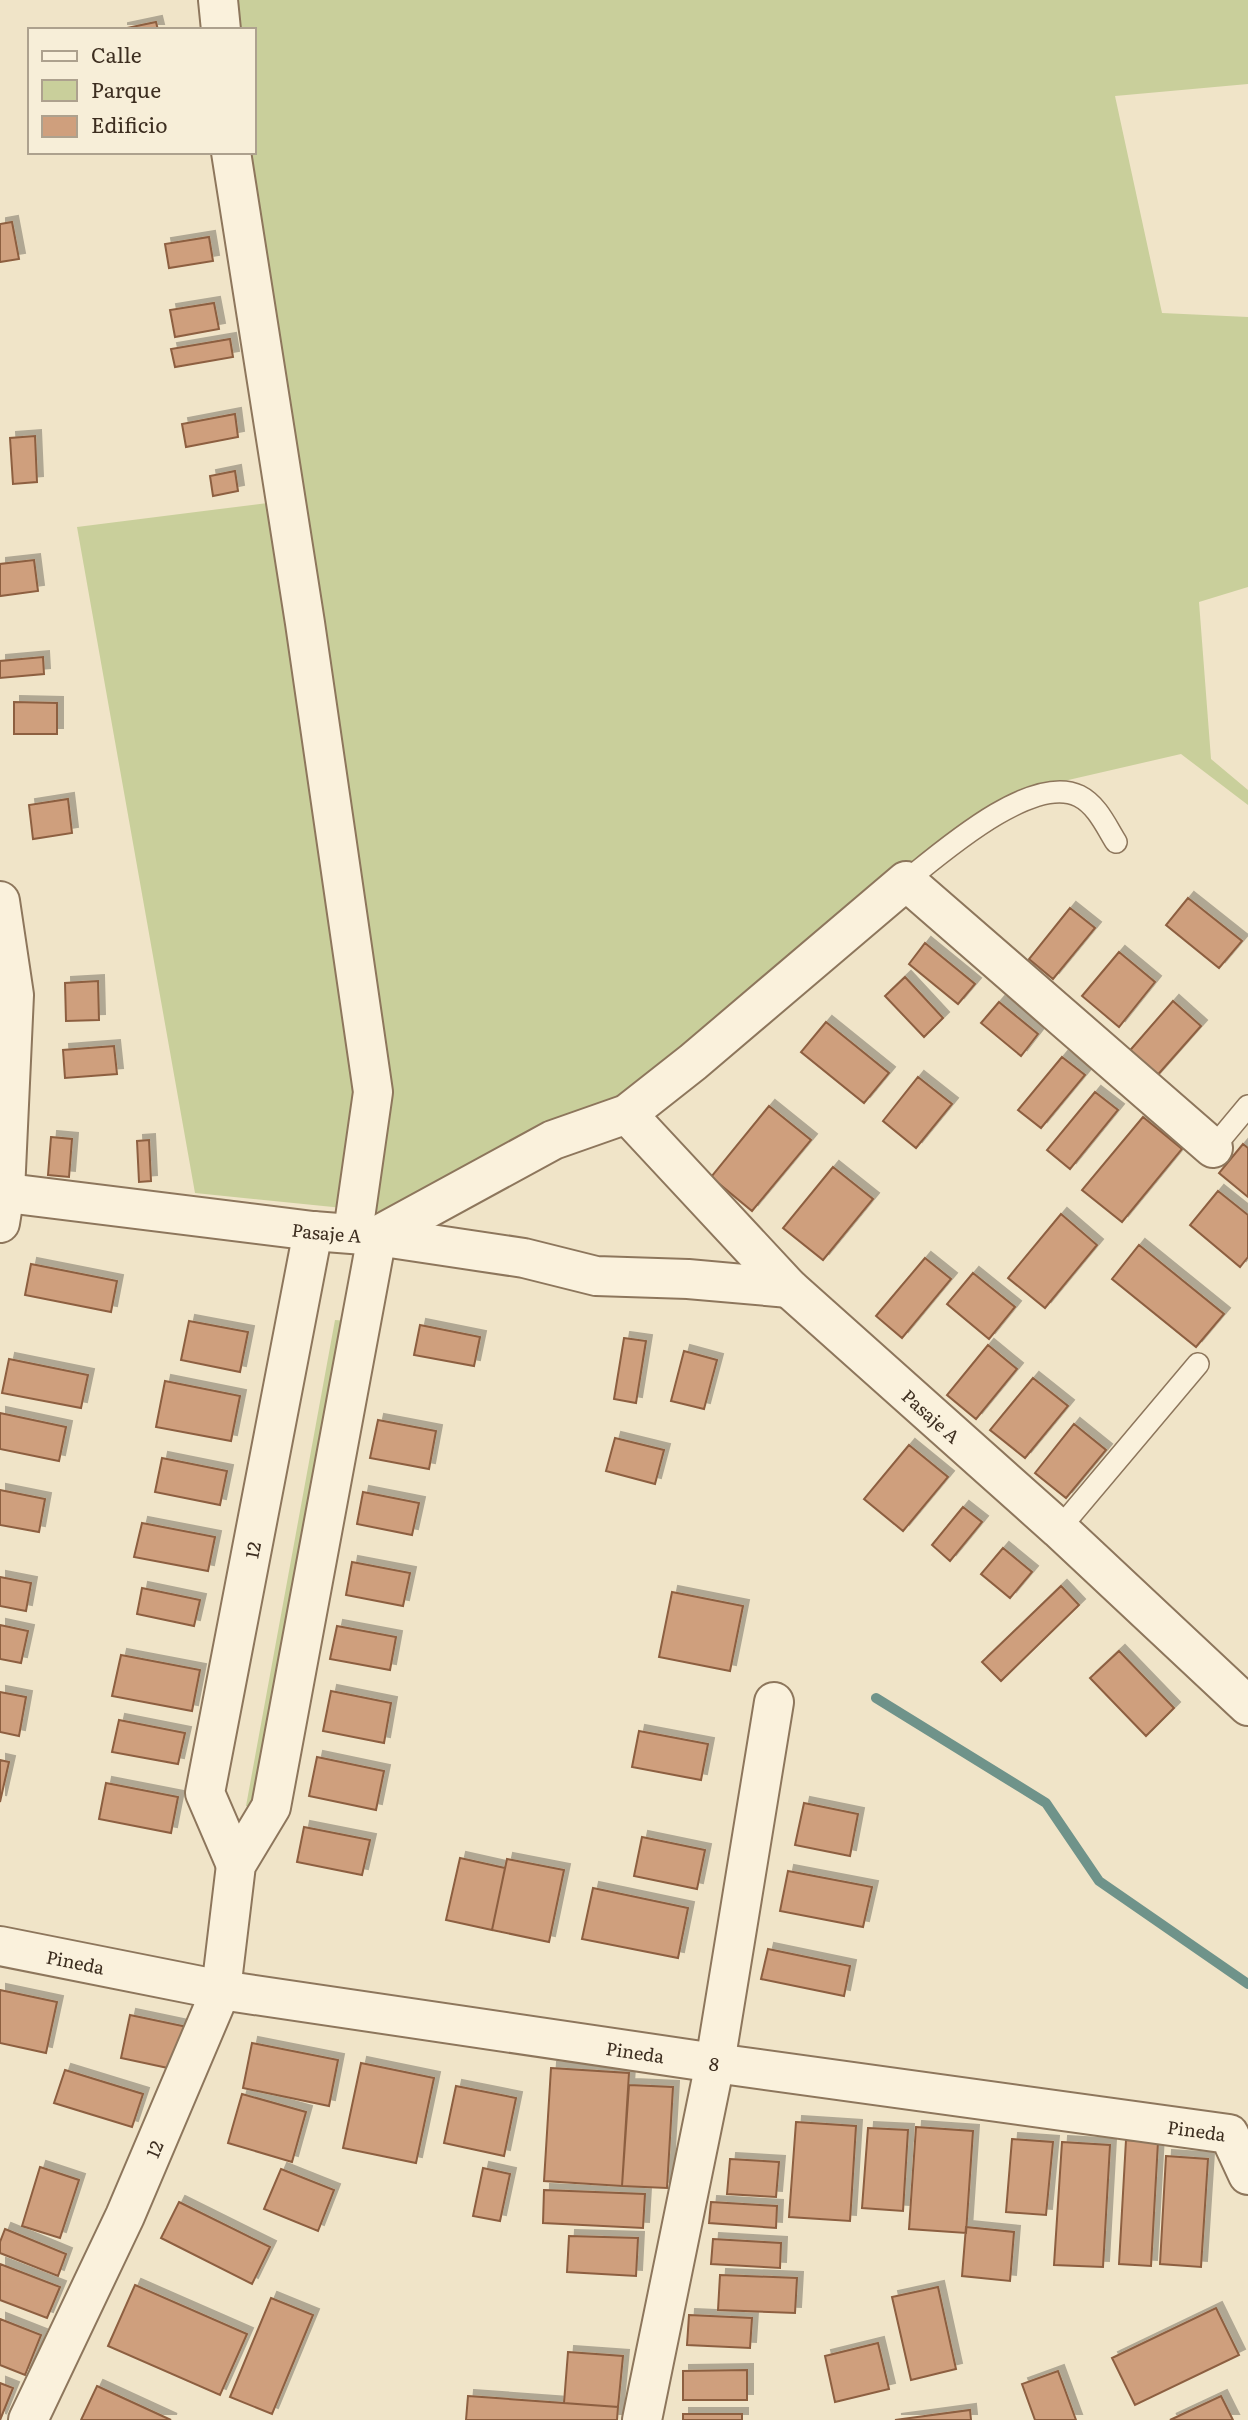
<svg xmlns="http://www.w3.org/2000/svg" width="1248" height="2420" viewBox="0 0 1248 2420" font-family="Literata,serif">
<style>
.green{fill:#c9cf9b}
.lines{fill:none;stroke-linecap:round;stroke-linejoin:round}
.stream{stroke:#6f938a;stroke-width:10}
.building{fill:#cf9f7d;stroke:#8d5f41;stroke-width:2;filter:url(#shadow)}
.service-casing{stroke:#8d765c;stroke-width:24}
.minor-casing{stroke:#8d765c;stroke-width:42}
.tertiary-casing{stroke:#8d765c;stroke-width:42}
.service{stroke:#faf1dc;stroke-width:21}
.minor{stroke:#faf1dc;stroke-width:38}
.tertiary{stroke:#faf1dc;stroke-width:38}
.labels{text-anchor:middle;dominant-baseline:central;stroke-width:7;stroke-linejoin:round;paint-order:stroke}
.street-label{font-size:18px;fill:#3d2e20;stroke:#f7eed8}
</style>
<defs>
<filter id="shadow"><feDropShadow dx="6" dy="-6" stdDeviation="0" flood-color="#0004"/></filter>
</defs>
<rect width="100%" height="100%" fill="#f0e4c8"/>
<path class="green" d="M 230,0 L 1248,0 L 1248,84 L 1115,96 L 1162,313 L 1248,317 L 1248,587 L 1199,602 L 1211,759 L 1248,790 L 1248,805 L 1181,754 L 1038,787 L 649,1099 L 412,1215 L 195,1193 L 77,527 L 291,500 L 248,152 L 254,152 L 254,30 L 234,30 Z
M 335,1320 L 349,1321 L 260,1810 L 246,1806 Z"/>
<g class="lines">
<path class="stream" d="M 876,1698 L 1046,1803 L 1099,1881 L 1248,1984"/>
</g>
<path class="building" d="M 156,22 L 158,30 L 122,30 L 122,29 Z
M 12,222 L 19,259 L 0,262 L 0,224 Z
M 209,237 L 213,261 L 169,268 L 165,244 Z
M 214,303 L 219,329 L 175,337 L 170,310 Z
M 230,339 L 233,357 L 175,367 L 171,349 Z
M 235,414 L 238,437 L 186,447 L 182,424 Z
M 35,436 L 37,482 L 13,484 L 10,438 Z
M 235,471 L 238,491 L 213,496 L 210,476 Z
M 34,560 L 38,591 L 0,596 L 0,564 Z
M 43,657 L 44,674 L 0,678 L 0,661 Z
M 14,702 L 57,703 L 57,734 L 14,734 Z
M 68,799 L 72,833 L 33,839 L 29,805 Z
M 1188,898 L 1242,941 L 1219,968 L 1166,925 Z
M 1070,908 L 1095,928 L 1053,979 L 1029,959 Z
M 925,943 L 975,984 L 958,1004 L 909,964 Z
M 1119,952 L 1155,982 L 1119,1027 L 1082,996 Z
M 905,977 L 943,1018 L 924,1037 L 885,996 Z
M 98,981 L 99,1020 L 66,1021 L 65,983 Z
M 1173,1001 L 1201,1026 L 1154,1079 L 1126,1055 Z
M 999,1002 L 1038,1034 L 1021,1056 L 981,1023 Z
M 826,1022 L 889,1073 L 864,1103 L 801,1052 Z
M 114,1046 L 117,1074 L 65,1078 L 63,1050 Z
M 1062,1057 L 1085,1075 L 1041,1128 L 1018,1110 Z
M 918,1077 L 952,1104 L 916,1148 L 883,1121 Z
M 1095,1092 L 1118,1110 L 1070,1169 L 1047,1150 Z
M 769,1106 L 811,1140 L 752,1211 L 711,1177 Z
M 1143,1117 L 1182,1149 L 1122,1222 L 1082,1190 Z
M 51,1137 L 72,1139 L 69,1177 L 48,1175 Z
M 149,1140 L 151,1181 L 139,1182 L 137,1141 Z
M 1243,1144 L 1248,1148 L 1248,1197 L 1219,1173 Z
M 833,1167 L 873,1199 L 823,1260 L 783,1228 Z
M 1218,1191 L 1248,1215 L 1248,1257 L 1240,1267 L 1190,1225 Z
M 1061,1214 L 1097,1245 L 1045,1308 L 1008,1278 Z
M 1139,1245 L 1224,1314 L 1196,1347 L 1112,1279 Z
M 925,1258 L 951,1279 L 902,1338 L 876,1316 Z
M 31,1264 L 117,1281 L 111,1312 L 25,1295 Z
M 973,1273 L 1015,1307 L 989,1339 L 947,1304 Z
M 189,1321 L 248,1332 L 240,1372 L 181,1360 Z
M 420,1325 L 480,1337 L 474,1366 L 414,1355 Z
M 624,1338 L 646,1341 L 636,1403 L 614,1399 Z
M 988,1345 L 1017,1369 L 976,1419 L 947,1395 Z
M 684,1351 L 717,1360 L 704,1409 L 671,1401 Z
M 9,1359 L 88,1375 L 81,1408 L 2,1393 Z
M 1033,1378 L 1068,1406 L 1025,1458 L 990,1430 Z
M 165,1381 L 240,1396 L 231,1441 L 156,1427 Z
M 0,1413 L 66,1427 L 59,1461 L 0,1449 Z
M 378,1420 L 436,1431 L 429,1469 L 370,1458 Z
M 1074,1424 L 1106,1450 L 1066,1498 L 1035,1473 Z
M 615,1438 L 664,1450 L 655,1484 L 606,1471 Z
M 909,1445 L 948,1477 L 903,1531 L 864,1499 Z
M 162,1458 L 227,1471 L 220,1505 L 155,1492 Z
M 0,1490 L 45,1499 L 39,1532 L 0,1525 Z
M 363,1492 L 419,1503 L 412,1535 L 357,1524 Z
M 963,1507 L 982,1522 L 950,1561 L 932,1545 Z
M 142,1523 L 215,1537 L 208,1571 L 134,1557 Z
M 1003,1548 L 1032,1572 L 1010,1598 L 981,1574 Z
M 352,1562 L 410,1573 L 403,1606 L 346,1595 Z
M 0,1577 L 31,1583 L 26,1611 L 0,1606 Z
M 1061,1586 L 1079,1605 L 1001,1681 L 982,1662 Z
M 142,1588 L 200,1600 L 194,1626 L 137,1614 Z
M 672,1592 L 743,1606 L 730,1671 L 659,1657 Z
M 0,1625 L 28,1631 L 21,1663 L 0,1659 Z
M 337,1626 L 396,1637 L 390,1670 L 330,1659 Z
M 1119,1651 L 1174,1708 L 1146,1736 L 1090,1678 Z
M 121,1655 L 200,1670 L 192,1711 L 112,1696 Z
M 331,1691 L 391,1703 L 384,1743 L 323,1731 Z
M 0,1692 L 26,1697 L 19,1736 L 0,1732 Z
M 119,1720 L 185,1733 L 178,1764 L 112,1752 Z
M 639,1731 L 708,1744 L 701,1780 L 632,1767 Z
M 317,1757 L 384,1771 L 376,1810 L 309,1796 Z
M 0,1760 L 9,1762 L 0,1802 Z
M 106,1783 L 178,1797 L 171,1833 L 99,1819 Z
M 804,1803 L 858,1814 L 850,1856 L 795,1845 Z
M 304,1827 L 370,1840 L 362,1875 L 297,1862 Z
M 642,1837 L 705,1850 L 697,1889 L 634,1876 Z
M 460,1858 L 505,1868 L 492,1930 L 446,1920 Z
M 507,1859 L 564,1870 L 549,1942 L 492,1930 Z
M 788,1871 L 872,1887 L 863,1927 L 780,1911 Z
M 593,1888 L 688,1908 L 678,1958 L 582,1939 Z
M 768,1949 L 850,1966 L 844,1996 L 761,1979 Z
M 0,1990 L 57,2002 L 46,2053 L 0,2043 Z
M 130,2015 L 192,2028 L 182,2071 L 121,2058 Z
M 252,2043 L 338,2060 L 329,2106 L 243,2088 Z
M 361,2063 L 434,2078 L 416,2163 L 343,2148 Z
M 551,2068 L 629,2073 L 622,2186 L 544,2181 Z
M 65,2070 L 143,2094 L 132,2127 L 54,2103 Z
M 629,2085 L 673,2087 L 667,2188 L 622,2186 Z
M 456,2086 L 516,2098 L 504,2156 L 444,2143 Z
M 242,2094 L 306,2112 L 292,2162 L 228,2143 Z
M 796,2122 L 856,2126 L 850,2221 L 789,2217 Z
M 916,2127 L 973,2131 L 966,2233 L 909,2229 Z
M 868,2128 L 908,2130 L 903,2211 L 862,2208 Z
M 1012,2139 L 1053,2142 L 1046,2215 L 1006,2212 Z
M 1126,2140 L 1158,2142 L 1151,2266 L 1119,2264 Z
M 1062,2142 L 1110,2145 L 1103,2267 L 1054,2265 Z
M 1166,2156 L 1208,2159 L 1201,2267 L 1160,2264 Z
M 730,2159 L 779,2162 L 776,2197 L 727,2194 Z
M 40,2167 L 79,2180 L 60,2238 L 22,2226 Z
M 483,2168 L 510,2174 L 500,2221 L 473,2216 Z
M 281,2169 L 334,2190 L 318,2231 L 264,2209 Z
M 544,2190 L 645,2194 L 643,2228 L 543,2223 Z
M 179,2202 L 270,2247 L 252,2284 L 161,2238 Z
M 711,2202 L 777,2206 L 776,2228 L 709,2223 Z
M 966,2227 L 1014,2232 L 1010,2281 L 962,2276 Z
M 5,2229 L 66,2254 L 58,2276 L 0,2253 L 0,2242 Z
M 569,2236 L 638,2238 L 636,2276 L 567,2272 Z
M 713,2239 L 781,2243 L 780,2268 L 711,2264 Z
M 0,2264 L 60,2287 L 47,2318 L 0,2300 Z
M 720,2275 L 797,2278 L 795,2313 L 718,2310 Z
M 135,2285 L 247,2334 L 220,2395 L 108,2346 Z
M 938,2287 L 956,2369 L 911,2380 L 892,2297 Z
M 271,2298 L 313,2315 L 272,2414 L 230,2397 Z
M 1216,2308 L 1239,2355 L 1135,2405 L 1112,2358 Z
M 689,2315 L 752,2318 L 750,2348 L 687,2345 Z
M 0,2319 L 41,2335 L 25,2375 L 0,2365 Z
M 878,2343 L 889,2389 L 835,2402 L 825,2356 Z
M 568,2352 L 623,2356 L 618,2407 L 564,2403 Z
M 747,2370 L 747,2400 L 683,2400 L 683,2371 Z
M 1058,2371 L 1076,2420 L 1035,2420 L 1022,2384 Z
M 0,2383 L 13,2388 L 0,2420 Z
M 97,2386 L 171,2420 L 81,2420 Z
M 468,2396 L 618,2407 L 617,2420 L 466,2420 Z
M 1221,2396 L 1233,2420 L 1170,2420 Z
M 970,2410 L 971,2420 L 895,2420 Z
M 683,2414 L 742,2414 L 742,2420 L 683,2420 Z"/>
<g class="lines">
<g class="service-casing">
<path id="service" d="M 906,881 C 942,852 1032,773 1079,796 C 1097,805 1106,826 1116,842
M 1213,1148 L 1248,1106
M 1059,1529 L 1198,1364"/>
</g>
<g class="minor-casing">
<g id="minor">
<path d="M 218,0 L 221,30"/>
<path d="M 231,152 L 305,623 L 373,1092 L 353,1232"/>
<path d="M 0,901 L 14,995 L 5,1192 L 0,1223"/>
<path id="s1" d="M 627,1114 L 789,1288 L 1059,1529 L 1248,1706"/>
<path id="s2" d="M 0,1192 L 313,1231 L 377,1236 L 524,1258 L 596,1276 L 688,1279 L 789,1288"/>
<path d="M 377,1236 L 553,1140 L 627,1114 L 693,1062 L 906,881 L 1213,1148"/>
<path id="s3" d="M 236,1865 L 205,1793 L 313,1231"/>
<path id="s4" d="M 28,2420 L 125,2216 L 221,1990 L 236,1865 L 271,1807 L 377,1236"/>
<path d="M 642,2420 L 715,2063 L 774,1702"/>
</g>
</g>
<g class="tertiary-casing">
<g id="tertiary">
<path id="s5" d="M 0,1946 L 221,1990 L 715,2063 L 1229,2134 L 1248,2175"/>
</g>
</g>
<use href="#service" class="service"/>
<use href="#minor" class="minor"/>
<use href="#tertiary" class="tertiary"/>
</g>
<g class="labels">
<g class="street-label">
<text stroke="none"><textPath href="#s2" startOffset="329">Pasaje A</textPath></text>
<text stroke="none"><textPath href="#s1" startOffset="429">Pasaje A</textPath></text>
<text stroke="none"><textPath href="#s3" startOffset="326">12</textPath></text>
<text stroke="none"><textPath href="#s5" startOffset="77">Pineda</textPath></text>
<text stroke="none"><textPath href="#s5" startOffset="644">Pineda</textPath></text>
<text stroke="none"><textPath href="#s5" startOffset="724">8</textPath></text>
<text stroke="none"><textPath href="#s5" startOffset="1211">Pineda</textPath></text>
<text stroke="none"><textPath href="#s4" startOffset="299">12</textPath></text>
</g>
</g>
<rect x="28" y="28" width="228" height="126" fill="#f7eed8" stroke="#ada18e" stroke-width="2"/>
<rect x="42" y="51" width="35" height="10" fill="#faf1dc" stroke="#ada18e" stroke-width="2"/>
<text x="91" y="63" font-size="21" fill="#3d2e20">Calle</text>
<rect x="42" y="80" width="35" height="21" fill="#c9cf9b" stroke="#ada18e" stroke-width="2"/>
<text x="91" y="98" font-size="21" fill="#3d2e20">Parque</text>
<rect x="42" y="116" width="35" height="21" fill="#cf9f7d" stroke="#ada18e" stroke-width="2"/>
<text x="91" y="133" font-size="21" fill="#3d2e20">Edificio</text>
</svg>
